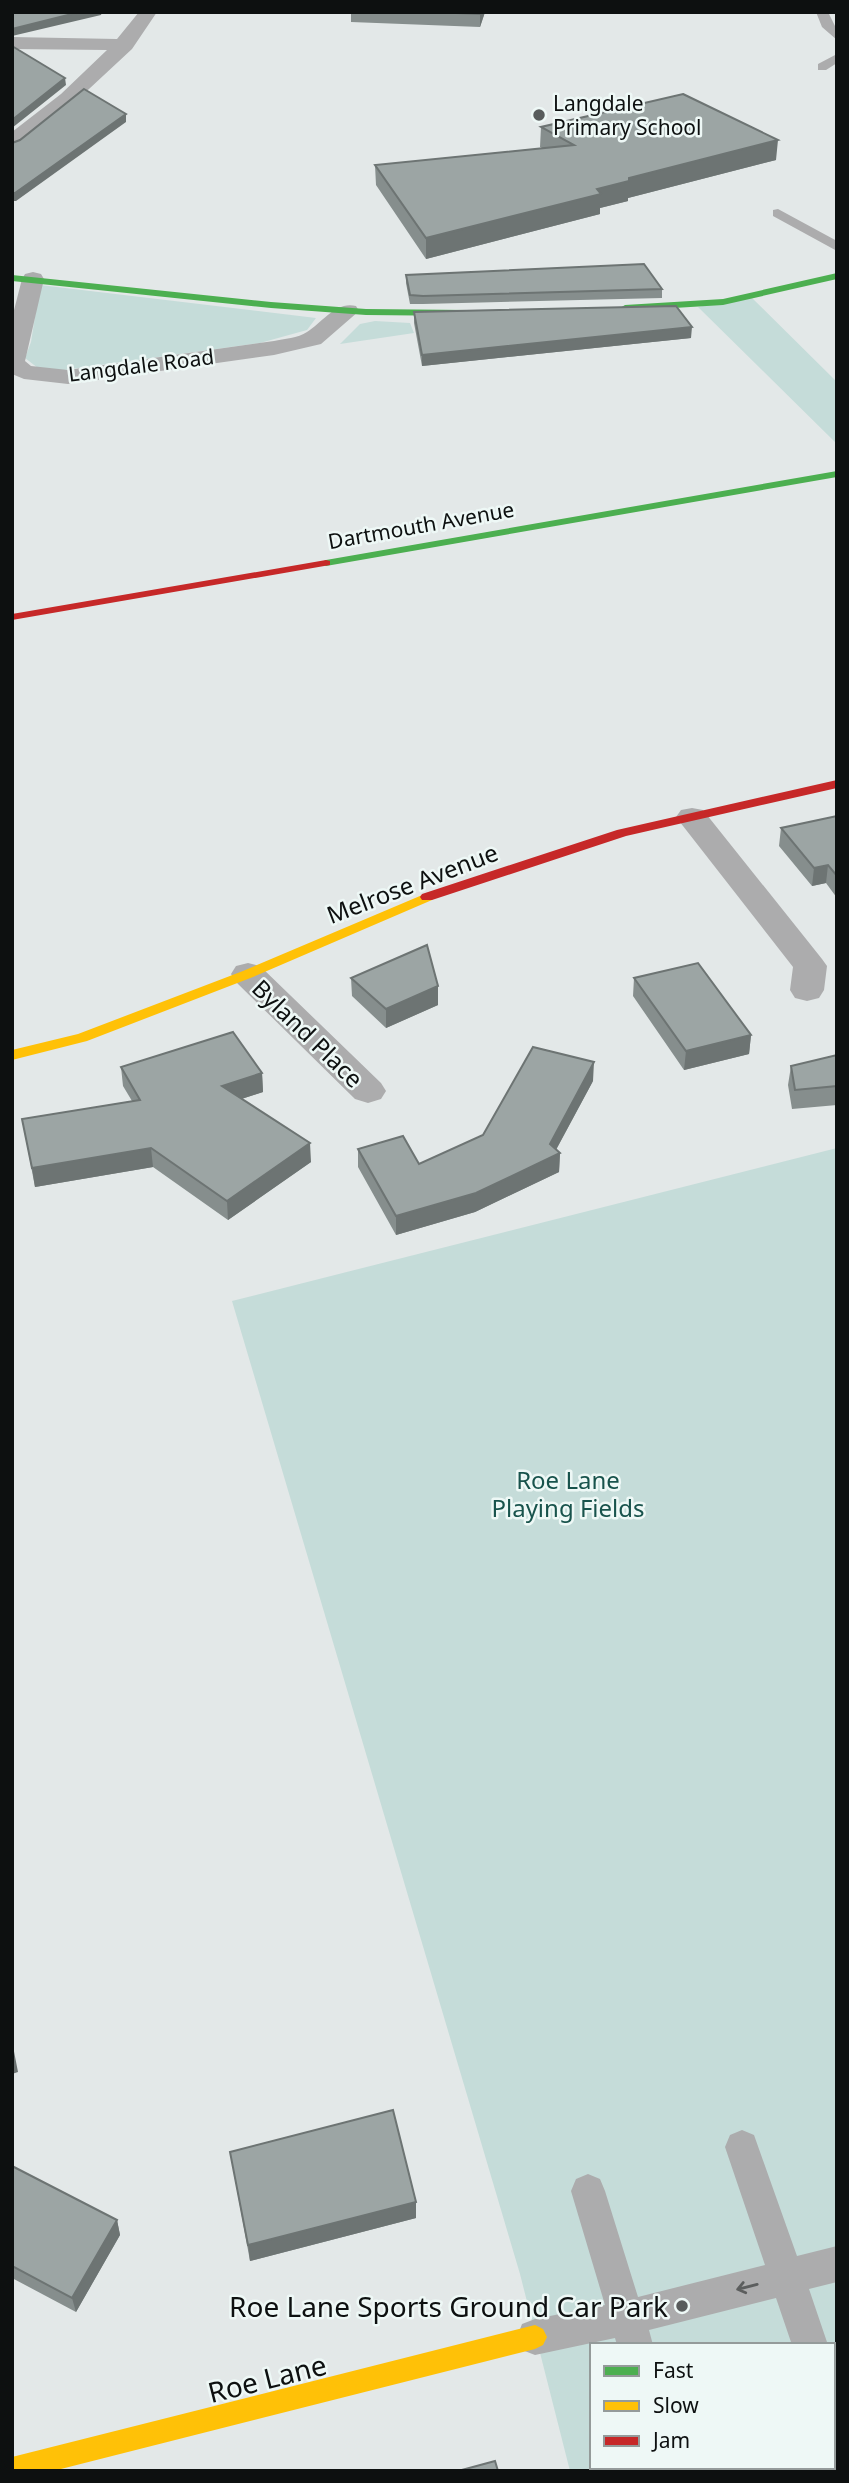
<svg xmlns="http://www.w3.org/2000/svg" width="849" height="2483" viewBox="0 0 849 2483" font-family="'Noto Sans',sans-serif">
<style>
.green{fill:#c5dcd9;fill-rule:evenodd}
.lines{fill:none;stroke-linecap:round;stroke-linejoin:round}
.lane{fill:#acacad;fill-rule:evenodd}
.street{fill:#acacad;fill-rule:evenodd}
.fast{fill:#4caf50;fill-rule:evenodd}
.slow{fill:#ffc107;fill-rule:evenodd}
.jam{fill:#c62828;fill-rule:evenodd}
.wall{fill:#868e8d}
.shaded-wall{fill:#6d7473}
.building{fill:#9ca5a4;stroke:#6d7473;stroke-width:2}
.oneway{stroke:#5c5e5e}
.poi-dot{fill:#585c5c;stroke:#eef8f6;stroke-width:2.5}
.labels{text-anchor:middle;dominant-baseline:central;stroke-width:5;stroke-linejoin:round;paint-order:stroke}
.far-poi-label{font-size:21px;fill:#0d1010;stroke:#eef8f6;text-anchor:start}
.far-street-label{font-size:21px;fill:#0d1010;stroke:#eef8f6}
.street-label{font-size:24px;fill:#0d1010;stroke:#eef8f6}
.park-label{font-size:24px;fill:#18534c;stroke:#eef8f6}
.near-poi-label{font-size:28px;fill:#0d1010;stroke:#eef8f6;text-anchor:end}
.near-street-label{font-size:28px;fill:#0d1010;stroke:#eef8f6}
</style>
<rect width="100%" height="100%" fill="#e3e8e8"/>
<path class="green" d="M 40,285 L 316,318 L 307,330 L 260,343 L 57,371 L 38,368 L 25,358 L 31,342 Z
M 750,296 L 837,382 L 837,444 L 698,307 Z
M 375,321 L 410,323 L 414,333 L 340,344 L 360,324 Z
M 837,1148 L 837,2471 L 570,2471 L 520,2274 L 232,1301 ZM 592,2345 L 833,2345 L 833,2467 L 592,2467 Z"/>
<g class="lines">
<path class="lane" d="M 816,12 L 828,12 L 837,30 L 837,40 L 822,27 Z
M 837,54 L 837,63 L 826,70 L 818,70 L 818,64 Z
M 778,209 L 837,241 L 837,251 L 773,216 L 773,210 Z
M 742,2130 L 754,2135 L 797,2256 L 837,2246 L 837,2282 L 809,2289 L 828,2345 L 792,2345 L 776,2298 L 649,2330 L 653,2345 L 617,2345 L 615,2338 L 535,2355 L 522,2350 L 517,2337 L 522,2324 L 535,2319 L 605,2305 L 571,2191 L 576,2179 L 588,2174 L 600,2179 L 605,2191 L 638,2297 L 765,2265 L 725,2147 L 730,2135 Z
M 833,2396 L 837,2397 L 837,2443 L 833,2442 Z
M 653,2467 L 691,2467 L 692,2471 L 654,2471 Z"/>
<path class="street" d="M 139,12 L 157,12 L 132,49 L 75,102 L 19,146 L 12,148 L 12,132 L 61,94 L 107,50 L 12,49 L 12,37 L 117,39 Z
M 33,272 L 41,274 L 44,279 L 25,361 L 31,366 L 68,370 L 274,341 C 284,339 298,338 307,332 C 323,322 336,301 356,306 L 359,311 L 321,344 L 274,355 L 68,384 L 24,379 L 12,374 L 12,318 L 22,279 L 25,274 Z
M 692,808 L 703,810 L 822,959 L 827,966 L 824,990 L 819,998 L 807,1001 L 795,998 L 790,990 L 793,967 L 676,817 L 681,810 Z
M 248,963 L 260,966 L 381,1083 L 386,1091 L 381,1099 L 368,1103 L 355,1099 L 236,982 L 231,974 L 236,966 Z"/>
<path class="fast" d="M 837,273 L 837,279 L 723,305 L 625,311 L 620,308 L 625,305 L 723,299 Z
M 12,275 L 271,302 L 366,309 L 467,310 L 472,313 L 467,316 L 366,315 L 271,308 L 12,281 Z
M 837,471 L 837,477 L 326,566 L 320,563 L 326,560 Z"/>
<path class="slow" d="M 427,893 L 434,897 L 432,900 L 253,977 L 87,1041 L 12,1060 L 12,1050 L 78,1034 L 243,971 Z
M 535,2325 L 543,2329 L 547,2337 L 543,2345 L 535,2349 L 53,2471 L 12,2471 L 12,2457 Z"/>
<path class="jam" d="M 326,560 L 330,561 L 330,565 L 12,620 L 12,614 Z
M 837,780 L 837,788 L 626,836 L 432,900 L 422,900 L 420,897 L 422,894 L 617,830 Z"/>
</g>
<path class="wall" d="M 351,12 L 485,12 L 480,27 L 351,22 Z
M 541,127 L 776,160 L 628,198 L 628,201 L 600,208 L 600,214 L 426,259 L 376,185 L 375,165 L 542,148 L 540,147 Z
M 406,275 L 662,289 L 662,298 L 423,304 L 410,304 L 406,283 Z
M 414,312 L 691,338 L 422,366 L 414,323 Z
M 837,816 L 837,898 L 826,883 L 812,886 L 779,846 L 781,828 Z
M 351,978 L 438,1005 L 386,1028 L 352,996 Z
M 634,978 L 751,1035 L 749,1054 L 684,1070 L 633,996 Z
M 837,1055 L 837,1105 L 792,1109 L 788,1085 L 791,1066 Z
M 121,1067 L 262,1073 L 263,1092 L 241,1099 L 311,1162 L 228,1220 L 153,1167 L 35,1187 L 22,1119 L 132,1101 L 123,1086 Z
M 593,1081 L 556,1150 L 560,1153 L 559,1172 L 475,1212 L 396,1235 L 358,1167 L 358,1149 L 419,1164 L 483,1135 Z
M 230,2152 L 416,2202 L 416,2218 L 250,2261 Z
M 12,2166 L 117,2220 L 120,2235 L 76,2312 L 12,2278 Z"/>
<path class="shaded-wall" d="M 80,12 L 102,12 L 101,15 L 12,36 L 12,29 Z
M 481,12 L 485,12 L 480,27 L 480,14 Z
M 65,78 L 66,85 L 12,128 L 12,120 Z
M 126,114 L 126,122 L 16,201 L 12,201 L 12,193 Z
M 778,140 L 776,160 L 628,198 L 628,201 L 600,208 L 600,214 L 426,259 L 426,238 L 597,189 L 629,178 Z
M 692,327 L 691,338 L 422,366 L 422,355 Z
M 828,865 L 826,883 L 812,886 L 814,868 Z
M 438,986 L 438,1005 L 386,1028 L 386,1009 Z
M 751,1035 L 749,1054 L 684,1070 L 686,1051 Z
M 594,1062 L 593,1081 L 552,1157 L 560,1153 L 559,1172 L 475,1212 L 396,1235 L 396,1216 L 550,1144 Z
M 262,1073 L 263,1092 L 223,1105 L 222,1086 Z
M 310,1143 L 311,1162 L 228,1220 L 227,1201 Z
M 151,1148 L 153,1167 L 35,1187 L 32,1168 Z
M 12,2041 L 18,2072 L 12,2074 Z
M 416,2202 L 416,2218 L 250,2261 L 248,2245 Z
M 117,2220 L 120,2235 L 76,2312 L 72,2298 Z"/>
<path class="building" d="M 12,12 L 80,12 L 12,29 Z
M 431,12 L 481,12 L 480,14 Z
M 12,46 L 65,78 L 12,120 Z
M 84,89 L 126,114 L 15,193 L 12,193 L 12,143 L 20,140 Z
M 683,94 L 778,140 L 629,178 L 629,181 L 597,189 L 601,194 L 426,238 L 375,165 L 574,145 L 541,127 Z
M 644,264 L 662,289 L 423,296 L 410,295 L 406,275 Z
M 676,306 L 692,327 L 422,355 L 414,312 Z
M 837,816 L 837,876 L 828,865 L 814,868 L 781,828 Z
M 427,945 L 438,986 L 386,1009 L 351,978 Z
M 698,963 L 751,1035 L 686,1051 L 634,978 Z
M 233,1032 L 262,1073 L 222,1086 L 310,1143 L 227,1201 L 151,1148 L 32,1168 L 22,1119 L 140,1100 L 121,1067 Z
M 533,1047 L 594,1062 L 550,1144 L 560,1153 L 476,1193 L 396,1216 L 358,1149 L 403,1136 L 419,1164 L 483,1135 Z
M 837,1055 L 837,1086 L 795,1090 L 791,1066 Z
M 393,2110 L 416,2202 L 248,2245 L 230,2152 Z
M 12,2166 L 117,2220 L 72,2298 L 12,2266 Z
M 495,2461 L 498,2471 L 458,2471 Z"/>
<defs><path id="oneway-shaft" d="M-6 0H5M1.5-3L5.5 0L1.5 3" fill="none" stroke-width="1.6" stroke-linecap="round" stroke-linejoin="round" transform="scale(1.75)"/></defs>
<use class="oneway" href="#oneway-shaft" transform="translate(747 2287) rotate(166)"/>
<g class="poi-dot">
<circle cx="539" cy="115" r="7"/>
<circle cx="682" cy="2306" r="7"/>
</g>
<g class="labels">
<g class="far-poi-label">
<text x="553" y="103">Langdale<tspan x="553" dy="24">Primary School</tspan></text>
</g>
<g class="far-street-label">
<text transform="translate(141 365) rotate(-7)">Langdale Road</text>
<text transform="translate(421 525) rotate(-10)">Dartmouth Avenue</text>
</g>
<g class="street-label">
<text transform="translate(412 883) rotate(-21)">Melrose Avenue</text>
<text transform="translate(308 1033) rotate(44)">Byland Place</text>
</g>
<g class="park-label">
<text x="568" y="1479">Roe Lane<tspan x="568" dy="28">Playing Fields</tspan></text>
</g>
<g class="near-poi-label">
<text x="668" y="2306">Roe Lane Sports Ground Car Park</text>
</g>
<g class="near-street-label">
<text transform="translate(267 2378) rotate(-14)">Roe Lane</text>
</g>
</g>
<rect width="849" height="2483" fill="none" stroke="#0d1010" stroke-width="28"/>
<rect x="590" y="2343" width="245" height="126" fill="#eef8f6" stroke="#949b9a" stroke-width="2"/>
<rect x="604" y="2366" width="35" height="10" fill="#4caf50" stroke="#949b9a" stroke-width="2"/>
<text x="653" y="2378" font-size="21" fill="#0d1010">Fast</text>
<rect x="604" y="2401" width="35" height="10" fill="#ffc107" stroke="#949b9a" stroke-width="2"/>
<text x="653" y="2413" font-size="21" fill="#0d1010">Slow</text>
<rect x="604" y="2436" width="35" height="10" fill="#c62828" stroke="#949b9a" stroke-width="2"/>
<text x="653" y="2448" font-size="21" fill="#0d1010">Jam</text>
</svg>
